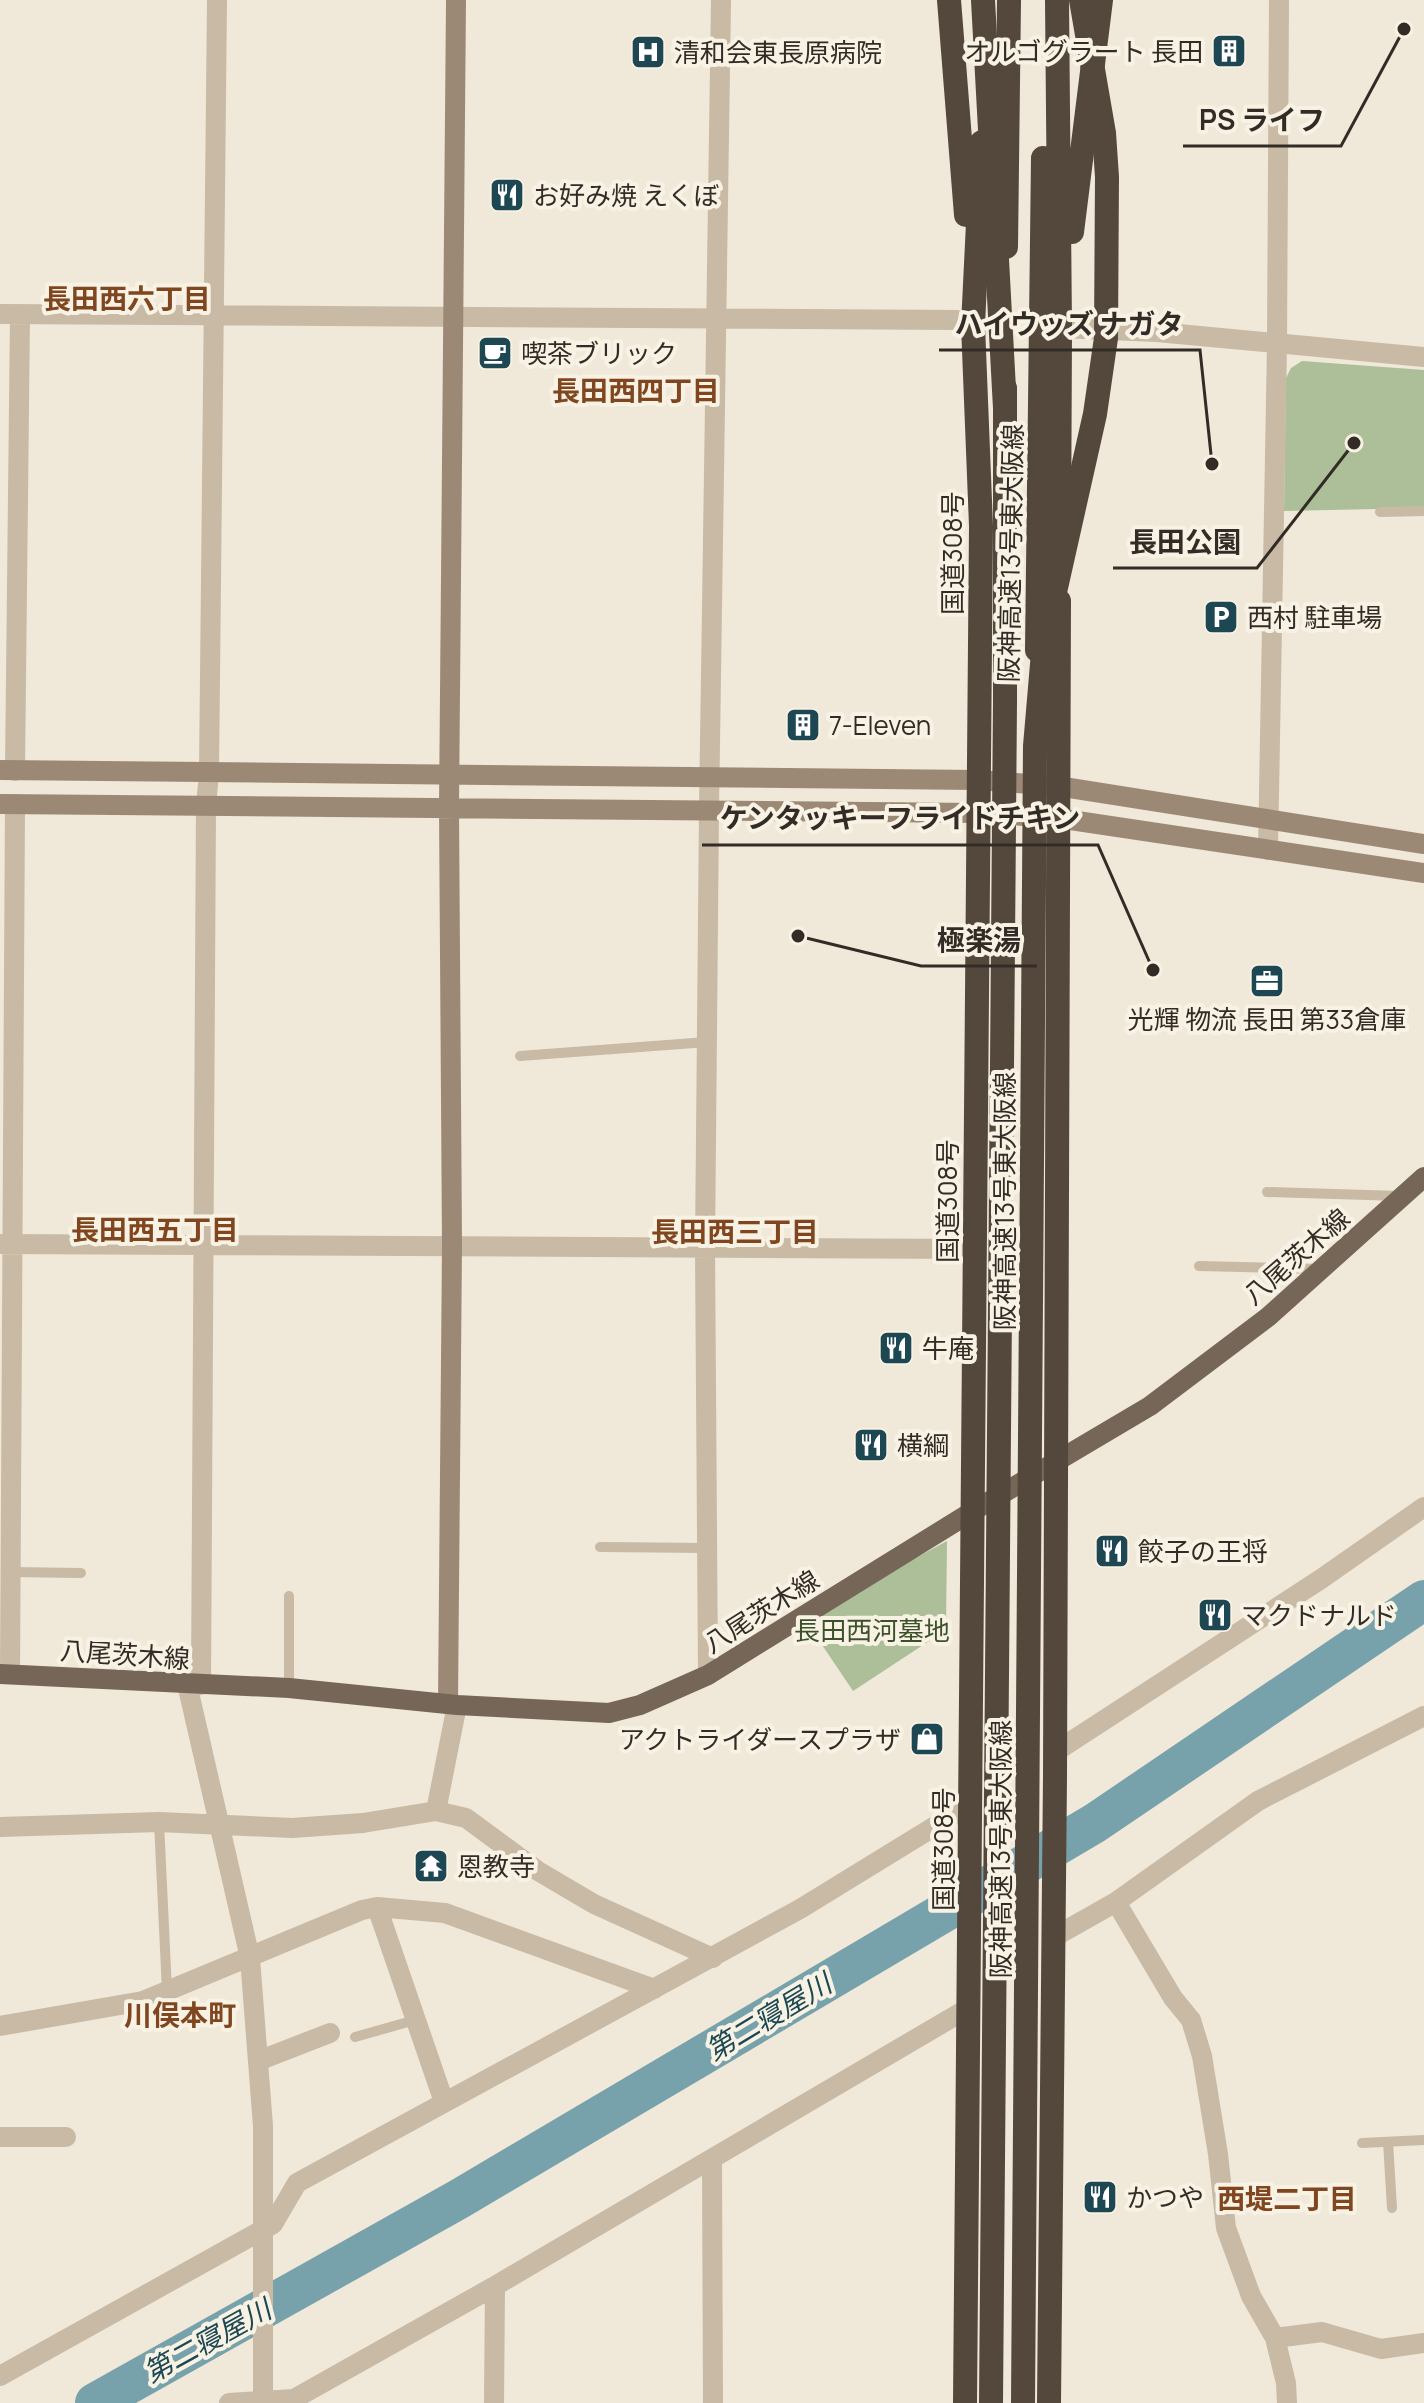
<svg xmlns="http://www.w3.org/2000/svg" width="1424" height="2403" viewBox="0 0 1424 2403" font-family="Manrope,'Noto Sans JP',sans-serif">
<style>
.green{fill:#acbf98}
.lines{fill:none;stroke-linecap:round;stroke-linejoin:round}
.river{stroke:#77a2ac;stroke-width:40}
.lane{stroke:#c8baa4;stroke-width:10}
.street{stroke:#c8baa4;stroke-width:20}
.secondary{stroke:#9b8976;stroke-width:20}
.primary{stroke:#756657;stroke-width:20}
.highway{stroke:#54483d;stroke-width:24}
.highway-bridge{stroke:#54483d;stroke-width:24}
.labels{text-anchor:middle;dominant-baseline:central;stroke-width:8;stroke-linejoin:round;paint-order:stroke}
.poi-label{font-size:26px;fill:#332c26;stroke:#f8f2e4;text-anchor:start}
.street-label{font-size:26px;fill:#332c26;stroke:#f8f2e4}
.park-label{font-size:26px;fill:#3c512a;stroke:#f8f2e4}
.neighbourhood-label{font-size:28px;font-weight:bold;fill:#804620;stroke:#f8f2e4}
.water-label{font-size:28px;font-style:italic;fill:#1c4753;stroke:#f8f2e4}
.leader{fill:none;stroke:#332c26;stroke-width:3}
.callout-dot{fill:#332c26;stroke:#f8f2e4;stroke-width:3}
.callout-label{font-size:28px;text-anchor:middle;font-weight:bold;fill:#332c26;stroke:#f8f2e4;stroke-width:8;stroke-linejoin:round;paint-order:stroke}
</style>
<rect width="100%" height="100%" fill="#f0e8d8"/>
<path class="green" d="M 1302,361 L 1424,370 L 1424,508 L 1284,511 L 1286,378 L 1291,368 Z
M 947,1541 L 946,1630 L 853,1691 L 808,1624 L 895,1569 Z"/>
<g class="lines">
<path class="river" d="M 95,2403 L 459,2199 L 1095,1823 L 1424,1600"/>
<path class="lane" d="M 1380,512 L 1424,511
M 520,1056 L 707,1042
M 1267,1192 L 1400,1196
M 1199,1266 L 1321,1269
M 600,1547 L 707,1548
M 11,1572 L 81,1573
M 289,1596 L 289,1688
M 159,1822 L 167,1991
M 355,2037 L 415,2020
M 1388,2142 L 1392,2208
M 1362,2143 L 1424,2140"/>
<path class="street" d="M 0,314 L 957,320 L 973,325
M 1060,328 L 1157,332 L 1424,357
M 15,771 L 20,314
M 1268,850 L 1277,344 L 1279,0
M 0,1244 L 975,1249
M 10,1673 L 15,804
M 708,1675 L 705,1247 L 709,810 L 721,0
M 187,1684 L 250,1958 L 263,2126 L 263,2403
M 201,1685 L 206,805 L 209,774 L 217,0
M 1055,1752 L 1321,1579 L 1424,1507
M 436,1811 L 457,1705
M 0,1827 L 159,1822 L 292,1828 L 363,1823 L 436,1811 L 466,1818 L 538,1871 L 594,1904 L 713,1958
M 1116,1902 L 1173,1998 L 1191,2020 L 1202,2056 L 1218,2154 L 1226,2228 L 1251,2296 L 1275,2338 L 1286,2383 L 1287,2403
M 377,1907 L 444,2102
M 1054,1937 L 1116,1902 L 1258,1801 L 1424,1716
M 0,2026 L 143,2001 L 362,1910 L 377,1907 L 445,1913 L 654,1989
M 258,2061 L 330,2033
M 0,2137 L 66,2137
M 712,2160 L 713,2403
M 1275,2338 L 1322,2332 L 1381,2349 L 1424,2343
M 0,2376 L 273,2224 L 297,2183 L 800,1909 L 971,1804
M 229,2403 L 294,2399 L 495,2286 L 970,2007
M 494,2403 L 495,2286"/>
<path class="secondary" d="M 0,770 L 977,780 L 1057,786 L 1424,844
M 0,804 L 977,813 L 1057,818 L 1424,873
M 448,1704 L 452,1245 L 449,808 L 456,0"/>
<path class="primary" d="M 0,1674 L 289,1688 L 457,1705 L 609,1713 L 640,1705 L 708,1675 L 973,1511 L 1150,1406 L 1268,1317 L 1424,1177"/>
<path class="highway" d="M 949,0 L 966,215
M 1057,0 L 1060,328 L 1059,553
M 1072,232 L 1101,0
M 1006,247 L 1009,0
M 1037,650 L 1043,158
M 1005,701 L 1005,388
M 965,2403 L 981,526 L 973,325 L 982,142
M 1049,2403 L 1055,1776 L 1059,601"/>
<path class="highway-bridge" d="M 983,0 L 1005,408
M 991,2403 L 1005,701
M 1023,2403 L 1035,746 L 1044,641 L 1095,414 L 1106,338 L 1107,177 L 1104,133 L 1081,0"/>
</g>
<defs>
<g id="building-square" transform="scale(1.8)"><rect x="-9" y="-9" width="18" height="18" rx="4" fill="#1c4753" stroke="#f8f2e4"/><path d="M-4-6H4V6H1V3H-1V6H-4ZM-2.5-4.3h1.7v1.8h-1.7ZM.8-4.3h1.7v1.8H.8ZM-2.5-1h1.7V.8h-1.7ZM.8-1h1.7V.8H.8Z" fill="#fff"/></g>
<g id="hospital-square" transform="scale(1.8)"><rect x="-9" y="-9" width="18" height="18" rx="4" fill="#1c4753" stroke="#f8f2e4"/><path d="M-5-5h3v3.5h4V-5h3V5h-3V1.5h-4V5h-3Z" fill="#fff"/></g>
<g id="restaurant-square" transform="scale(1.8)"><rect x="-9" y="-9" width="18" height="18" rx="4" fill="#1c4753" stroke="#f8f2e4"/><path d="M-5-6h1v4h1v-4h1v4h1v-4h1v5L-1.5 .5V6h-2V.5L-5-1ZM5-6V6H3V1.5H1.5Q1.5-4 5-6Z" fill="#fff"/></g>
<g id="cafe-square" transform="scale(1.8)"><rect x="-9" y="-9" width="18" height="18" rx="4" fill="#1c4753" stroke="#f8f2e4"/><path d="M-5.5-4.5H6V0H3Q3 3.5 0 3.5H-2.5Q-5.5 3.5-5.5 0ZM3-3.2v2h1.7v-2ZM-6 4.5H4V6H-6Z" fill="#fff"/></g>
<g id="parking-square" transform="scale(1.8)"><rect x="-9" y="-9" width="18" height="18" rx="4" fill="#1c4753" stroke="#f8f2e4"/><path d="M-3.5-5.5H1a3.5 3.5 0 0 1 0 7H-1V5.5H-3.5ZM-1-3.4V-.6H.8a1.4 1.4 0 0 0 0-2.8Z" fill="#fff"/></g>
<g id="office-square" transform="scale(1.8)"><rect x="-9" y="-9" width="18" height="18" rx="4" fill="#1c4753" stroke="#f8f2e4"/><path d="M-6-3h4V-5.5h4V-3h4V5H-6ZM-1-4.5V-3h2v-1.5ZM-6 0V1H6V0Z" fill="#fff"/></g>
<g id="shop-square" transform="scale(1.8)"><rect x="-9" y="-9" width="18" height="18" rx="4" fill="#1c4753" stroke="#f8f2e4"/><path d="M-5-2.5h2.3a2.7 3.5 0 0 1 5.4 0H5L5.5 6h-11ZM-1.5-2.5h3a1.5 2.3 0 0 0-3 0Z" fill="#fff"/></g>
<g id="temple-square" transform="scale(1.8)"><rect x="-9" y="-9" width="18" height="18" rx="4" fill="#1c4753" stroke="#f8f2e4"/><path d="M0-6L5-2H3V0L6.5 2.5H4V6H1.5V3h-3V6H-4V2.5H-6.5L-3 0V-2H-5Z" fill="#fff"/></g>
</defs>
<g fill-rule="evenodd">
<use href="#building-square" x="1229" y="51"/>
<use href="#hospital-square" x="648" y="52"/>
<use href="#restaurant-square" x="507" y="195"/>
<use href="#cafe-square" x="495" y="353"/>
<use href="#parking-square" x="1221" y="617"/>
<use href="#building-square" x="803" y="725"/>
<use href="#office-square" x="1267" y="981"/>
<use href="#restaurant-square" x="896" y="1348"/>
<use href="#restaurant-square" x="871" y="1445"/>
<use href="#restaurant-square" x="1112" y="1551"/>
<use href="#restaurant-square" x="1215" y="1615"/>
<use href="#shop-square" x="927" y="1739"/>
<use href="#temple-square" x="431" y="1866"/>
<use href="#restaurant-square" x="1100" y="2197"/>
</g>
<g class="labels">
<g class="poi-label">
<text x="1203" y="51" text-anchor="end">オルゴグラート 長田</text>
<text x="674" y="52">清和会東長原病院</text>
<text x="533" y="195">お好み焼 えくぼ</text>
<text x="521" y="353">喫茶ブリック</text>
<text x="1247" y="617">西村 駐車場</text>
<text x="829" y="725">7-Eleven</text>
<text x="1267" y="1019" text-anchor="middle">光輝 物流 長田 第33倉庫</text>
<text x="922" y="1348">牛庵</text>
<text x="897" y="1445">横綱</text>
<text x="1138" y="1551">餃子の王将</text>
<text x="1241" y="1615">マクドナルド</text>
<text x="901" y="1739" text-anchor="end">アクトライダースプラザ</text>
<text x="457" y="1866">恩教寺</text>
<text x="1126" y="2197">かつや</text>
</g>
<g class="street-label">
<text transform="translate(952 553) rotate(-90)">国道308号</text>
<text transform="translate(1010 553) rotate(-89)">阪神高速13号東大阪線</text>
<text transform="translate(947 1201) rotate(-90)">国道308号</text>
<text transform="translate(1004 1201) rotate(-90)">阪神高速13号東大阪線</text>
<text transform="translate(1296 1256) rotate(-41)">八尾茨木線</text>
<text transform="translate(761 1611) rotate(-32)">八尾茨木線</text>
<text transform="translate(125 1654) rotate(4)">八尾茨木線</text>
<text transform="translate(943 1849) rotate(-90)">国道308号</text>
<text transform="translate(1000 1849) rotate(-90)">阪神高速13号東大阪線</text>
</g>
<g class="park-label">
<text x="872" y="1630">長田西河墓地</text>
</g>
<g class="neighbourhood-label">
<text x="127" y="298">長田西六丁目</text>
<text x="636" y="390">長田西四丁目</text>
<text x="155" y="1229">長田西五丁目</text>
<text x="735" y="1231">長田西三丁目</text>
<text x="180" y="2014">川俣本町</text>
<text x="1287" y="2198">西堤二丁目</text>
</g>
<g class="water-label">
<text transform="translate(768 2016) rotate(-31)">第二寝屋川</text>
<text transform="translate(207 2340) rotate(-29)">第二寝屋川</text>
</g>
</g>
<path class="leader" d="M1404 29L1341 146H1183M1212 464L1200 350H939M1354 443L1257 568H1113M1153 970L1098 845H702M798 936L921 966H1037"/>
<g class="callout-dot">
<circle cx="1404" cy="29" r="8"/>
<circle cx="1212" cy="464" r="8"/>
<circle cx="1354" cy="443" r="8"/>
<circle cx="1153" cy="970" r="8"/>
<circle cx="798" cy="936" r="8"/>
</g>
<g class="callout-label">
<text x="1262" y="130">PS ライフ</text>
<text x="1069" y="334">ハイウッズ ナガタ</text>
<text x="1185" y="552">長田公園</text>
<text x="900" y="828">ケンタッキーフライドチキン</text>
<text x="979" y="950">極楽湯</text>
</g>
</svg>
